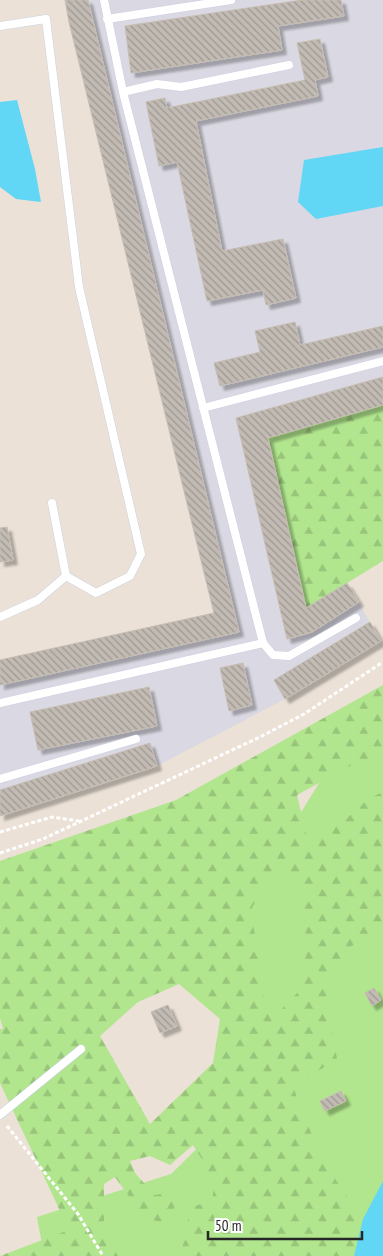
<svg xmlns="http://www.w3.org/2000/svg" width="383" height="1256" viewBox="0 0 383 1256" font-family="'PT Sans Narrow',sans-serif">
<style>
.industrial{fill:#dad8e2}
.grass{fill:#b1e68e}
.forest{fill:url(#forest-firs);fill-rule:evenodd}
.water{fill:#61d6f5}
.building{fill:url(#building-back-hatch);stroke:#c6bdb1;filter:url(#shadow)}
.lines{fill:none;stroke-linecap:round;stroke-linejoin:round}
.lane-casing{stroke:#ccd1e1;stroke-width:9}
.path{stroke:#fff;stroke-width:3;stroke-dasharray:4 2.5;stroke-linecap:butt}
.lane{stroke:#fff;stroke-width:8}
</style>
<defs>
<pattern id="forest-firs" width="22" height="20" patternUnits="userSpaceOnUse" patternTransform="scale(1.25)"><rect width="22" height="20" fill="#b1e68e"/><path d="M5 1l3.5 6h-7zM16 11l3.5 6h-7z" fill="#98c57a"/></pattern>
<pattern id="building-back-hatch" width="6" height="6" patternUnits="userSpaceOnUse" patternTransform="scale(1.25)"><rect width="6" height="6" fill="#c2bbb4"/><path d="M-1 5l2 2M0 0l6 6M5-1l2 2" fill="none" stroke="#9e9892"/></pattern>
<filter id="shadow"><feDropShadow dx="4.5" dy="4.5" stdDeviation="1" flood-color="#0004"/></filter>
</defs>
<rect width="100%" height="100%" fill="#ebe1d6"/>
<path class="industrial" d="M 65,0 L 383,0 L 383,405 L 347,583 L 381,641 L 285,699 L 157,766 L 0,816 L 0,660 L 213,613 L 69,22 Z"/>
<path class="grass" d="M 383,723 L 383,1256 L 44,1256 L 37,1217 L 171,1174 L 267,1080 L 246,901 L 326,772 Z"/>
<path class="forest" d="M 383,405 L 383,561 L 306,608 L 268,438 Z
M 383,685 L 383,756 L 352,765 L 297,795 L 307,837 L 347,818 L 368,799 L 383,792 L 383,873 L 379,875 L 383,881 L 383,935 L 353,945 L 324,980 L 337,1059 L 293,1087 L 322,1160 L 363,1219 L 354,1256 L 178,1256 L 186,1238 L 189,1209 L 212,1199 L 214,1188 L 203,1161 L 193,1145 L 170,1165 L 150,1156 L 130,1161 L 135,1173 L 155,1195 L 173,1192 L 176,1203 L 169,1224 L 156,1221 L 143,1216 L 115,1177 L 104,1184 L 104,1231 L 118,1256 L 0,1256 L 69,1230 L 0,1083 L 0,1029 L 3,1029 L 0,1018 L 0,861 L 176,800 ZM 270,873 L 287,873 L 295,878 L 306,917 L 305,962 L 298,992 L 278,1013 L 267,1014 L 251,910 ZM 179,984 L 220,1019 L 213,1063 L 150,1124 L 100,1036 L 138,1002 Z"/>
<path class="water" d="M 17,100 L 35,169 L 41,202 L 16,199 L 0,187 L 0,102 Z
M 383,147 L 383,206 L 316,219 L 298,202 L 304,160 Z
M 383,1181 L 383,1256 L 354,1256 L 363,1219 Z"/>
<path class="building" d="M 65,0 L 88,0 L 239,632 L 0,685 L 0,660 L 214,613 L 69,22 Z
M 302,0 L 341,0 L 344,16 L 278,26 L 282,50 L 131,73 L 125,26 Z
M 320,39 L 328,77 L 315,80 L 318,96 L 196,121 L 222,251 L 283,239 L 296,298 L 266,305 L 263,290 L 207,301 L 177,162 L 159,166 L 146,102 L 165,98 L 167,108 L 305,80 L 297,43 Z
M 295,322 L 300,345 L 383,326 L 383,347 L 220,386 L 214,363 L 260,352 L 255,331 Z
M 383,377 L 383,405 L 268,438 L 306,608 L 347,583 L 359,602 L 312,632 L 287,639 L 236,418 Z
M 7,527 L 13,560 L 0,562 L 0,528 Z
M 370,622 L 381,641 L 285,699 L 274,680 Z
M 243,663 L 252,705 L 229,711 L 220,668 Z
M 149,687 L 157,726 L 38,750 L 30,712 Z
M 150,743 L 157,766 L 0,816 L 0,790 Z
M 374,988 L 381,1000 L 372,1006 L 365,993 Z
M 168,1005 L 177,1026 L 160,1033 L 151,1012 Z
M 341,1091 L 346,1101 L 325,1111 L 320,1101 Z"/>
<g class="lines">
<g class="lane-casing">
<path id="lane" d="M 104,0 L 123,92 L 263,643 L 273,655 L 289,656 L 356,618
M 107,19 L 231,0
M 0,26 L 46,19 L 79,287 L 141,554 L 130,576 L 96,593 L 66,576 L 38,600 L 0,617
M 123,92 L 157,84 L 181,87 L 289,65
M 203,408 L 383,361
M 52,503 L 66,576
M 0,703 L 263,643
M 0,779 L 136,739
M 0,1115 L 81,1049"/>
</g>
<path class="path" d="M 0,832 L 52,817 L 79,821
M 0,853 L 43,839 L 260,737 L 304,714 L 383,662
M 7,1126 L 78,1214 L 103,1256"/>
<use href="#lane" class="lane"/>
</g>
<path d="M208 1231v8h154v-8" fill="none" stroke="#272727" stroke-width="2.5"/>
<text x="215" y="1231" font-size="15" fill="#272727" stroke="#ffffff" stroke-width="4" paint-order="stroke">50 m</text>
</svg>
